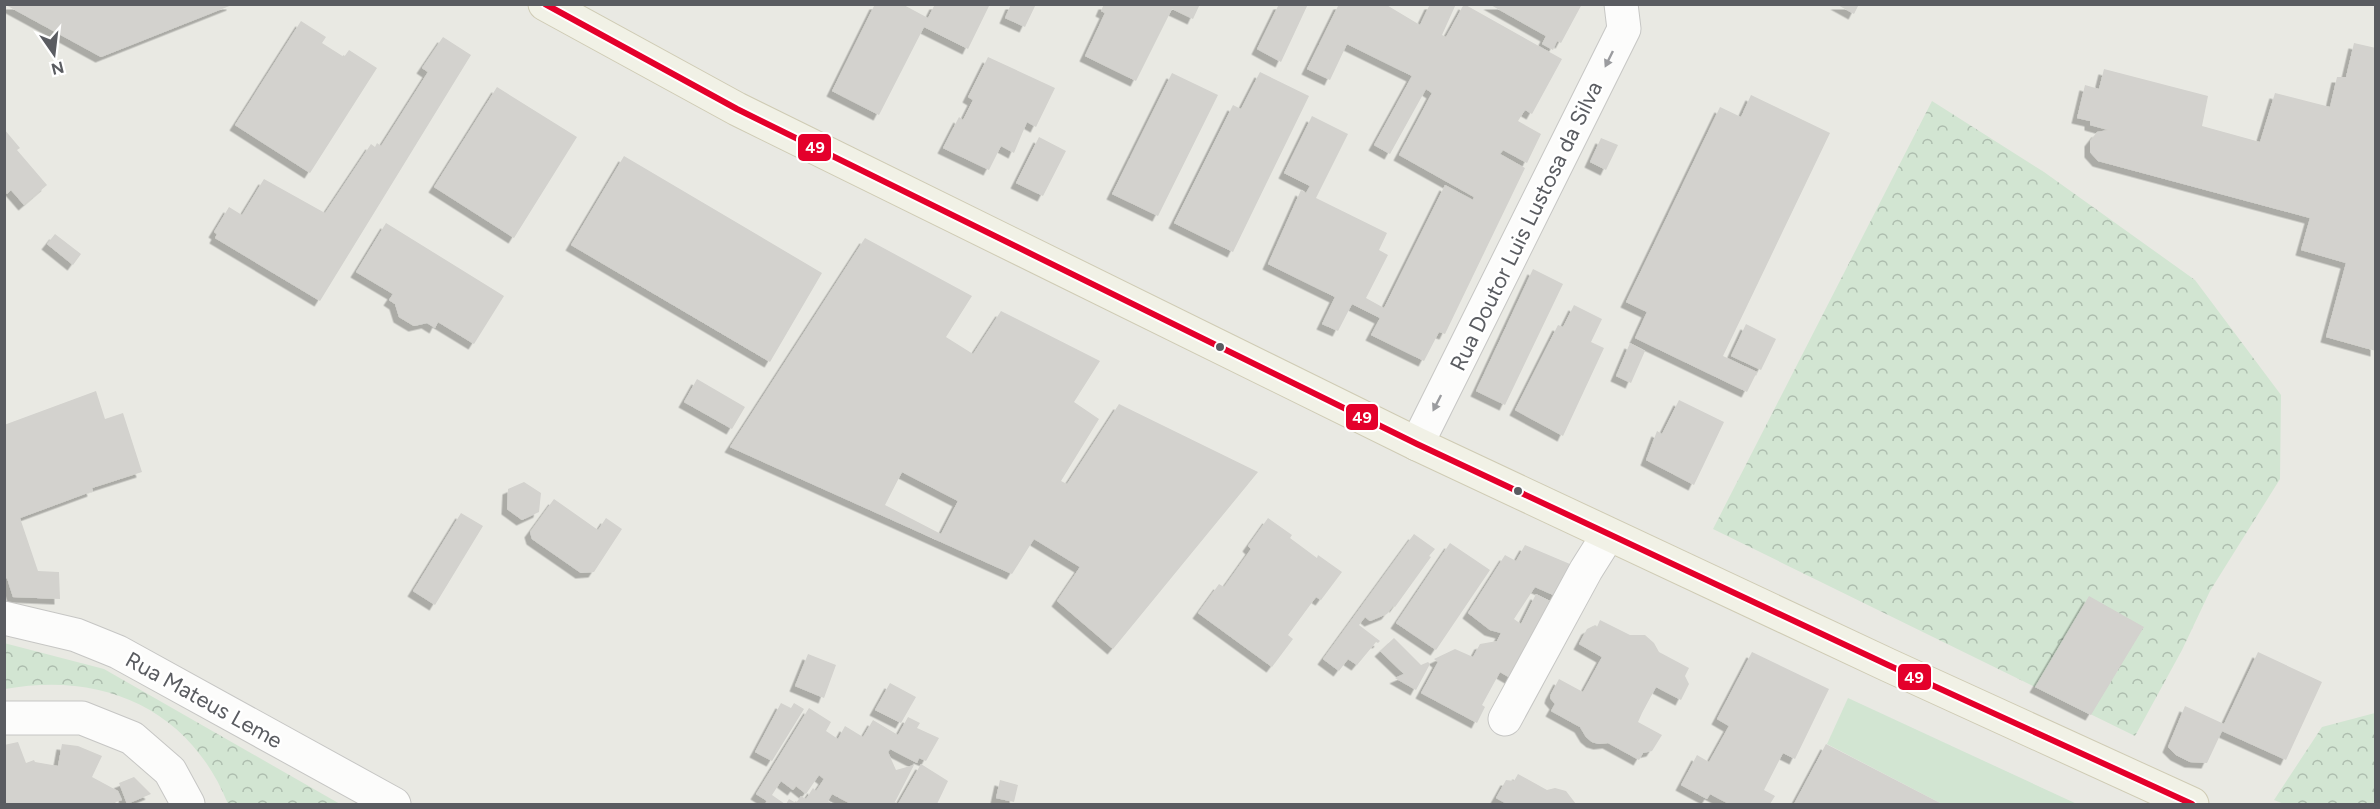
<svg xmlns="http://www.w3.org/2000/svg" width="2380" height="809" viewBox="0 0 2380 809" font-family="Figtree,sans-serif">
<style>
.forest{fill:url(#forest-crowns)}
.garden{fill:#d2e5d2}
.building{fill:#d3d2ce;fill-rule:evenodd;filter:url(#shadow)}
.lines{fill:none;stroke-linecap:round;stroke-linejoin:round}
.minor-casing{stroke:#c6c6c4;stroke-width:35}
.major-casing{stroke:#cfcbb4;stroke-width:35}
.minor{stroke:#fcfcfb;stroke-width:33}
.major{stroke:#f1f1e6;stroke-width:33}
.bus-1-casing{stroke:#fff;stroke-width:10}
.bus-1{stroke:#e4002b;stroke-width:6}
.oneway{fill:#9b9c9f}
.bus-dot{fill:#5a5c61;stroke:#fff;stroke-width:2}
.labels{text-anchor:middle;dominant-baseline:central;stroke-width:5;stroke-linejoin:round;paint-order:stroke}
.street-label{font-size:22px;fill:#5a5c61;stroke:#fff}
.line-badge{stroke:#fff;stroke-width:2}
.badge-label{font-size:16px;text-anchor:middle;font-weight:bold;fill:#fff}
</style>
<defs>
<pattern id="forest-crowns" width="20" height="18" patternUnits="userSpaceOnUse" patternTransform="scale(1.5)"><rect width="20" height="18" fill="#d2e5d2"/><path d="M2 6a3 3 0 1 1 6 0M12 15a3 3 0 1 1 6 0" fill="none" stroke="#adbdae"/></pattern>
<filter id="shadow"><feDropShadow dx="-5.5" dy="5.5" stdDeviation="0" flood-color="#0004"/></filter>
</defs>
<rect width="100%" height="100%" fill="#e9e9e3"/>
<path class="forest" d="M 1932,101 L 2044,172 L 2195,280 L 2281,395 L 2280,479 L 2210,591 L 2182,650 L 2135,736 L 1713,529 Z
M 4,643 L 104,669 L 340,804 L 228,804 C 190,709 103,671 5,689 Z
M 2375,713 L 2375,804 L 2284,804 L 2274,800 L 2322,727 Z"/>
<path class="garden" d="M 1848,698 L 2077,804 L 1942,804 L 1827,744 Z"/>
<path class="building" d="M 4,4 L 232,4 L 232,5 L 101,57 Z
M 875,4 L 902,4 L 928,18 L 935,4 L 989,6 L 968,49 L 924,27 L 879,115 L 832,91 Z
M 1011,4 L 1036,4 L 1025,27 L 1005,18 Z
M 1104,4 L 1200,4 L 1193,19 L 1172,9 L 1136,81 L 1085,56 L 1105,13 L 1101,11 Z
M 1279,4 L 1308,4 L 1281,62 L 1257,49 Z
M 1339,4 L 1385,4 L 1420,25 L 1430,4 L 1456,4 L 1442,35 L 1446,37 L 1464,4 L 1562,59 L 1532,114 L 1525,110 L 1518,121 L 1541,134 L 1527,163 L 1503,150 L 1500,154 L 1525,168 L 1445,334 L 1439,332 L 1424,361 L 1371,335 L 1380,318 L 1352,304 L 1338,331 L 1322,324 L 1335,297 L 1268,264 L 1301,190 L 1306,193 L 1310,186 L 1284,173 L 1312,116 L 1348,134 L 1316,198 L 1387,233 L 1379,250 L 1388,255 L 1366,298 L 1384,308 L 1445,185 L 1473,200 L 1474,197 L 1399,155 L 1432,93 L 1426,89 L 1390,154 L 1374,145 L 1412,76 L 1347,44 L 1330,80 L 1307,69 Z
M 1489,4 L 1582,4 L 1561,43 L 1557,41 L 1553,50 L 1542,44 L 1546,36 Z
M 1836,4 L 1859,4 L 1854,14 Z
M 301,21 L 326,37 L 322,43 L 344,57 L 349,50 L 377,68 L 310,173 L 235,125 Z
M 443,37 L 471,55 L 320,301 L 215,238 L 217,234 L 214,232 L 229,207 L 242,215 L 264,179 L 325,213 L 371,144 L 375,147 L 377,143 L 381,146 L 428,72 L 422,68 Z
M 2354,43 L 2376,48 L 2376,351 L 2326,337 L 2346,263 L 2301,250 L 2310,218 L 2098,161 L 2090,152 L 2090,141 L 2097,132 L 2108,130 L 2090,125 L 2090,121 L 2077,118 L 2085,85 L 2099,89 L 2104,69 L 2208,96 L 2202,126 L 2260,142 L 2275,93 L 2330,107 L 2337,77 L 2346,77 Z
M 988,57 L 1055,88 L 1036,127 L 1027,122 L 1014,153 L 1001,146 L 989,170 L 943,148 L 959,117 L 963,120 L 973,100 L 968,97 Z
M 1260,72 L 1309,96 L 1233,252 L 1174,223 L 1233,105 L 1241,109 Z
M 1172,73 L 1218,95 L 1158,216 L 1112,194 Z
M 497,87 L 577,137 L 514,238 L 434,187 Z
M 1751,95 L 1830,133 L 1723,356 L 1757,372 L 1747,392 L 1635,338 L 1647,312 L 1626,302 L 1720,107 L 1741,117 Z
M 4,129 L 20,148 L 17,150 L 47,185 L 24,205 L 11,190 L 7,194 L 4,190 Z
M 1039,137 L 1066,151 L 1043,196 L 1016,183 Z
M 1601,138 L 1618,145 L 1606,170 L 1590,162 Z
M 624,156 L 822,273 L 770,362 L 571,245 Z
M 386,223 L 504,296 L 474,344 L 438,322 L 435,328 L 427,323 L 414,326 L 399,317 L 395,304 L 389,300 L 393,294 L 356,272 Z
M 55,234 L 81,254 L 73,265 L 47,244 Z
M 865,238 L 972,296 L 946,337 L 973,354 L 1001,311 L 1100,361 L 1074,402 L 1099,419 L 1061,481 L 1067,484 L 1119,404 L 1258,472 L 1113,649 L 1057,601 L 1080,567 L 1034,539 L 1012,574 L 730,447 ZM 902,472 L 958,501 L 941,534 L 885,505 Z
M 1533,269 L 1563,284 L 1505,405 L 1476,391 Z
M 1574,305 L 1602,319 L 1591,342 L 1604,348 L 1563,436 L 1515,410 L 1558,325 L 1563,327 Z
M 1746,324 L 1776,339 L 1761,370 L 1731,356 Z
M 1630,343 L 1645,351 L 1631,383 L 1616,376 Z
M 697,379 L 745,407 L 732,429 L 684,402 Z
M 96,391 L 105,419 L 123,413 L 142,472 L 92,488 L 93,491 L 20,518 L 38,571 L 59,572 L 60,599 L 13,597 L 7,578 L 4,579 L 4,425 Z
M 1679,400 L 1724,422 L 1694,485 L 1646,460 L 1657,431 L 1662,434 Z
M 524,482 L 541,493 L 539,512 L 522,520 L 507,509 L 508,489 Z
M 554,499 L 598,530 L 606,518 L 622,529 L 594,572 L 581,573 L 532,539 L 530,532 Z
M 461,513 L 483,526 L 435,605 L 413,591 Z
M 1268,518 L 1292,535 L 1290,538 L 1317,558 L 1318,555 L 1342,572 L 1321,600 L 1316,597 L 1288,635 L 1293,639 L 1272,667 L 1198,613 L 1219,584 L 1224,587 L 1251,549 L 1248,546 Z
M 1414,534 L 1435,549 L 1429,556 L 1431,557 L 1395,607 L 1393,606 L 1387,614 L 1370,621 L 1365,617 L 1359,625 L 1380,641 L 1378,643 L 1376,642 L 1357,665 L 1348,659 L 1339,671 L 1323,659 Z
M 1450,543 L 1490,570 L 1436,650 L 1396,623 Z
M 1525,545 L 1577,567 L 1560,598 L 1535,587 L 1514,619 L 1521,624 L 1536,594 L 1556,604 L 1512,679 L 1500,672 L 1482,705 L 1485,707 L 1477,723 L 1421,693 L 1438,662 L 1434,659 L 1455,649 L 1473,657 L 1480,644 L 1497,641 L 1501,633 L 1490,630 L 1468,613 L 1505,555 L 1516,561 Z
M 2089,596 L 2144,627 L 2091,715 L 2035,687 Z
M 1600,620 L 1630,635 L 1645,635 L 1654,643 L 1659,652 L 1689,668 L 1685,676 L 1689,684 L 1681,700 L 1656,687 L 1642,713 L 1638,722 L 1662,735 L 1652,751 L 1643,753 L 1639,760 L 1608,743 L 1599,744 L 1592,742 L 1586,737 L 1580,727 L 1551,711 L 1555,704 L 1550,698 L 1551,694 L 1559,679 L 1583,692 L 1602,657 L 1579,644 L 1587,629 L 1593,626 L 1597,627 Z
M 1394,638 L 1421,665 L 1428,662 L 1430,664 L 1416,690 L 1395,678 L 1404,674 L 1380,651 Z
M 1752,652 L 1829,689 L 1795,759 L 1783,753 L 1764,790 L 1775,796 L 1770,804 L 1729,804 L 1710,794 L 1707,799 L 1681,785 L 1697,755 L 1709,762 L 1729,726 L 1717,719 Z
M 2258,652 L 2322,682 L 2286,760 L 2222,731 L 2207,763 L 2190,762 L 2176,755 L 2168,747 L 2185,706 L 2224,724 Z
M 808,654 L 836,665 L 824,698 L 795,686 Z
M 890,683 L 916,697 L 901,723 L 875,710 Z
M 781,703 L 791,708 L 794,703 L 804,709 L 772,761 L 755,752 Z
M 809,708 L 831,722 L 826,731 L 838,739 L 845,726 L 863,737 L 873,720 L 898,735 L 908,717 L 920,723 L 917,728 L 939,738 L 926,761 L 919,758 L 917,763 L 890,749 L 888,752 L 896,770 L 914,765 L 895,802 L 898,804 L 921,764 L 948,781 L 937,804 L 851,804 L 832,794 L 828,801 L 833,804 L 786,804 L 789,799 L 796,803 L 801,796 L 806,799 L 813,788 L 816,791 L 824,779 L 819,775 L 806,794 L 796,786 L 793,790 L 781,781 L 772,795 L 785,804 L 765,804 L 767,801 L 756,794 Z
M 18,742 L 26,763 L 34,760 L 35,762 L 58,766 L 62,744 L 78,746 L 102,756 L 92,777 L 118,791 L 122,800 L 110,804 L 4,804 L 4,745 Z
M 1826,744 L 1859,761 L 1942,804 L 1794,804 Z
M 1518,774 L 1547,790 L 1555,788 L 1566,791 L 1576,804 L 1507,804 L 1496,798 L 1506,780 L 1514,781 Z
M 134,777 L 151,794 L 127,804 L 119,783 Z
M 1000,780 L 1018,785 L 1014,802 L 996,798 Z"/>
<g class="lines">
<g class="minor-casing">
<path id="minor" d="M 1417,444 L 1624,29 L 1621,4
M 4,618 L 76,635 L 118,652 L 394,804
M 4,718 L 82,718 L 132,738 L 170,771 L 188,804
M 1505,719 L 1586,570 L 1608,535"/>
</g>
<g class="major-casing">
<path id="major" d="M 545,4 L 737,109 L 1417,444 L 1888,665 L 2192,804"/>
</g>
<use href="#minor" class="minor"/>
<use href="#major" class="major"/>
<g class="bus-1-casing">
<path id="bus-1" d="M 545,4 L 737,109 L 1417,444 L 1888,665 L 2192,804"/>
</g>
<use href="#bus-1" class="bus-1"/>
</g>
<defs><path id="oneway-solid" d="M-6-.8H1V-3.2L6.5 0L1 3.2V.8H-6Z" transform="scale(1.5)"/></defs>
<g class="oneway">
<use href="#oneway-solid" transform="translate(1609 59) rotate(116)"/>
<use href="#oneway-solid" transform="translate(1437 403) rotate(117)"/>
</g>
<g class="bus-dot">
<circle cx="1220" cy="347" r="5"/>
<circle cx="1518" cy="491" r="5"/>
</g>
<g class="labels">
<g class="street-label">
<text transform="translate(1526 226) rotate(-64)">Rua Doutor Luis Lustosa da Silva</text>
<text transform="translate(204 700) rotate(29)">Rua Mateus Leme</text>
</g>
</g>
<g class="line-badge">
<rect x="797" y="133" width="35" height="29" rx="6" fill="#e4002b"/>
<rect x="1345" y="403" width="34" height="28" rx="6" fill="#e4002b"/>
<rect x="1897" y="663" width="35" height="28" rx="6" fill="#e4002b"/>
</g>
<g class="badge-label">
<text x="815" y="153">49</text>
<text x="1362" y="423">49</text>
<text x="1914" y="683">49</text>
</g>
<rect width="2380" height="809" fill="none" stroke="#5a5c61" stroke-width="12"/>
<g transform="translate(54 54) rotate(166)" stroke="#ffffff" stroke-width="4.5" paint-order="stroke">
<path d="M0-4.5L10 22L0 15L-10 22Z" fill="#5a5c61"/>
<text y="-9" font-size="16" font-weight="bold" text-anchor="middle" fill="#5a5c61">N</text>
</g>
</svg>
